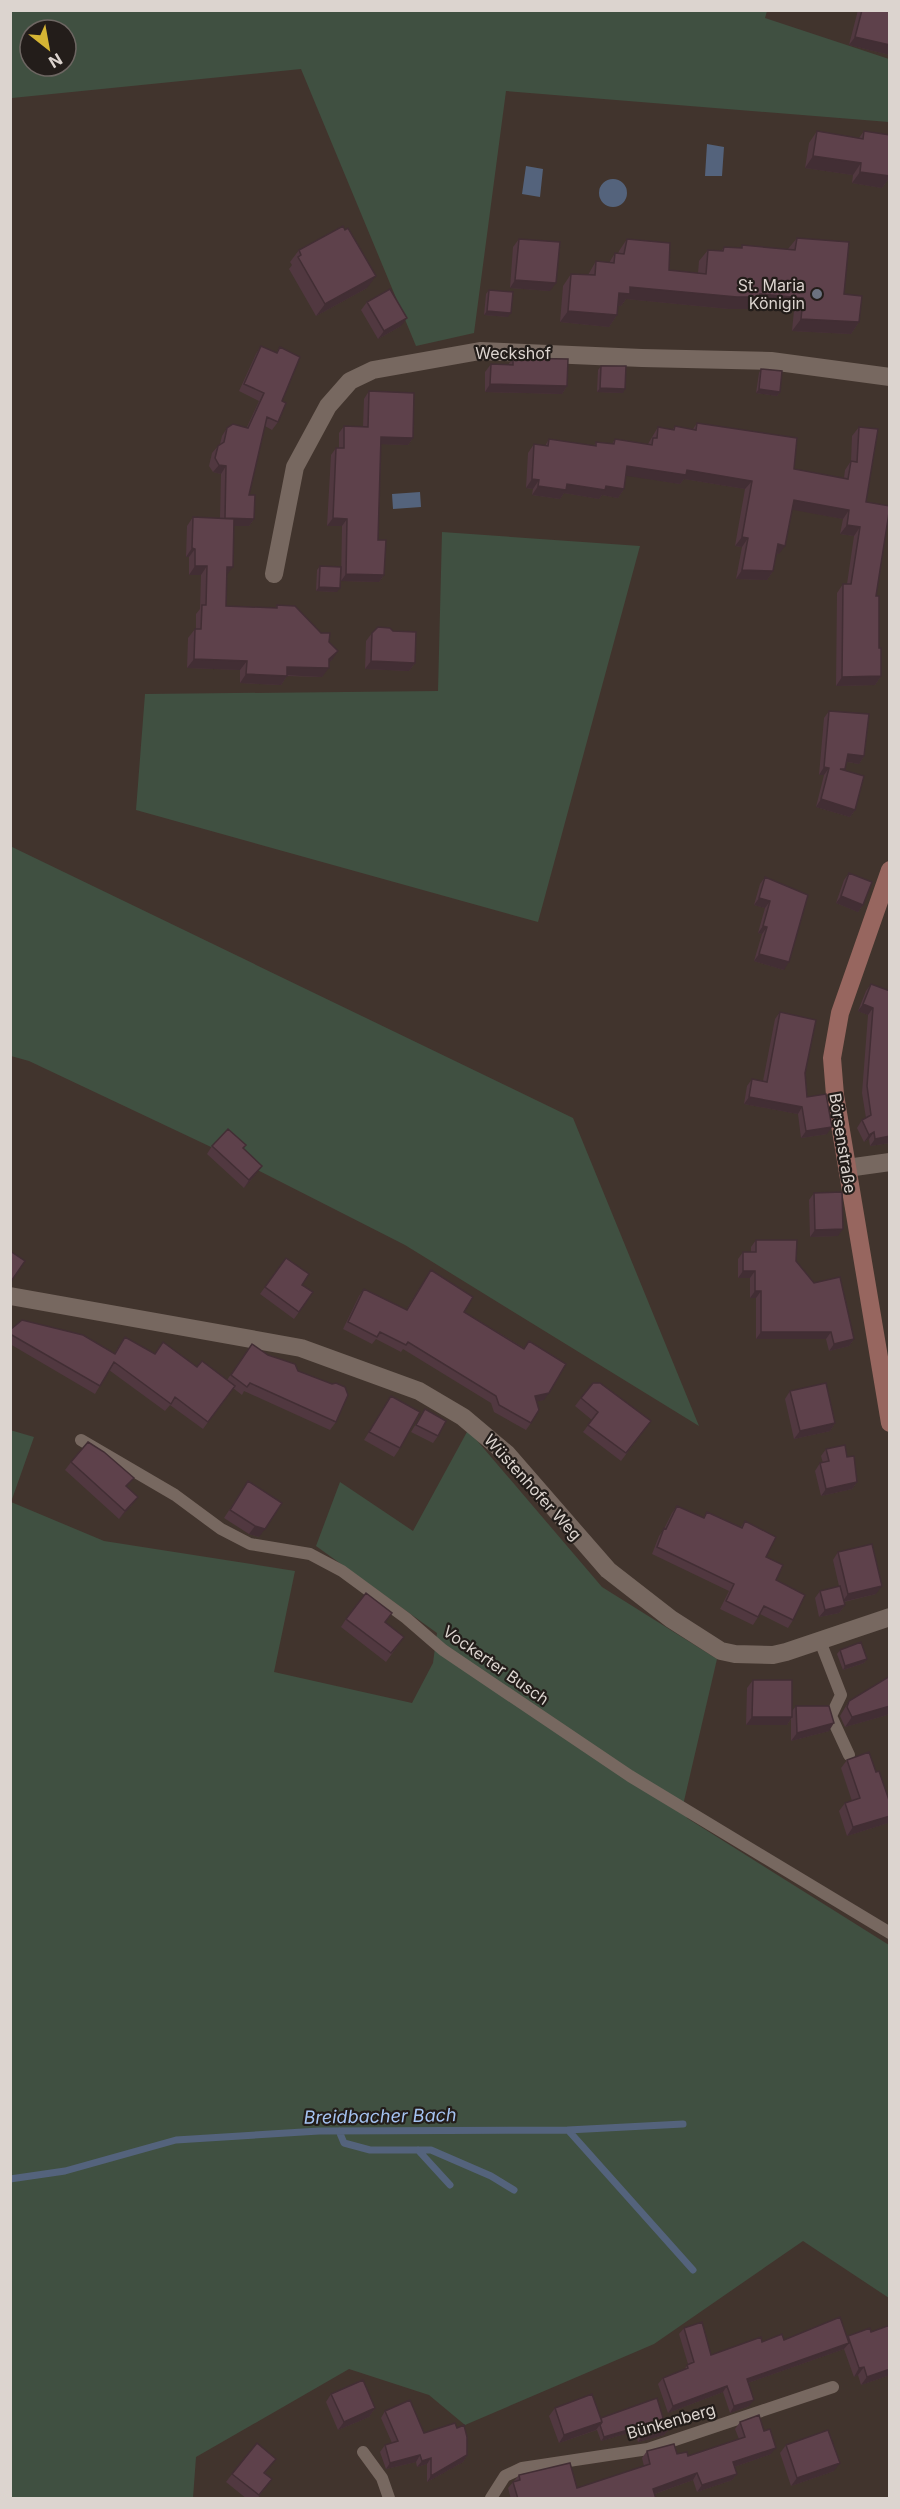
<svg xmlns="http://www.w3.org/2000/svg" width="900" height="2509" viewBox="0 0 900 2509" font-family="Inter,sans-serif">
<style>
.green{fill:#405041;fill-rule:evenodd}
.water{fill:#54637c}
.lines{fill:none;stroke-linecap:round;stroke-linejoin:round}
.stream{stroke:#54637c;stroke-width:7}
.lane{stroke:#776860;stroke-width:12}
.street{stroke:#776860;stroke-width:18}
.secondary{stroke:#97665f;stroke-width:18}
.wall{fill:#513840}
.shaded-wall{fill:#422e34}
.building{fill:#5e414b;stroke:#422e34;stroke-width:1.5}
.worship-dot{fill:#6b7280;stroke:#231d1a;stroke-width:2}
.labels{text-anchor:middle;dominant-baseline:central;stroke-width:4.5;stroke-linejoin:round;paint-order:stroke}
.poi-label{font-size:16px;fill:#dcd4cf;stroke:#231d1a;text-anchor:end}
.street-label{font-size:16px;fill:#dcd4cf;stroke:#231d1a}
.water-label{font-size:18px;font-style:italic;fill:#a5c3f1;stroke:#231d1a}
</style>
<rect width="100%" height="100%" fill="#41342d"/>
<path class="green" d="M 11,11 L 767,11 L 765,18 L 889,59 L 889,122 L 506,91 L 474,333 L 416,346 L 301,69 L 12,98 L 11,109 ZM 30,30 L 66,30 L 66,66 L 30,66 Z
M 442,532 L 640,546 L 538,922 L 136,810 L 145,694 L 438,691 Z
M 10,846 L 573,1118 L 699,1426 L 405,1245 L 228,1155 L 29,1061 L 11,1056 Z
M 10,1430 L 34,1437 L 11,1502 L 104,1541 L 295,1571 L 274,1672 L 412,1703 L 433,1663 L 437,1633 L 316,1546 L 340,1482 L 413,1531 L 468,1430 L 602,1587 L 717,1659 L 684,1801 L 687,1818 L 889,1945 L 889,2298 L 803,2241 L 654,2344 L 465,2425 L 429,2395 L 349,2369 L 196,2457 L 193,2498 L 11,2498 Z"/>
<path class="water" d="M 707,144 L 724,147 L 722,176 L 705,176 Z
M 526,166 L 543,169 L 540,197 L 522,194 Z
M599 193a14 14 0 1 1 28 0a14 14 0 1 1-28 0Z
M 420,492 L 421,507 L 393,509 L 392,494 Z"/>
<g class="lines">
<path class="stream" d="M 568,2130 L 683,2124
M 339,2131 L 344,2143 L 370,2150 L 431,2150 L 491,2176 L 514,2190
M 418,2150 L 450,2185
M 10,2179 L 65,2171 L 176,2140 L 319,2131 L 568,2130 L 693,2270"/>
<path class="lane" d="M 81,1440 L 175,1495 L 221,1529 L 250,1544 L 310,1554 L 342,1571 L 406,1618 L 443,1650 L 630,1776 L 890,1933
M 820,1641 L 841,1695 L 831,1716 L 849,1755
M 363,2452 L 382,2478 L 389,2498
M 491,2498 L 505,2476 L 522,2468 L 648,2449 L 833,2387"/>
<path class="street" d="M 274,574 L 295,467 L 328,406 L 350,381 L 373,370 L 480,351 L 642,358 L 771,361 L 890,377
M 847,1168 L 890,1162
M 10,1296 L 301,1348 L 419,1391 L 463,1417 L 507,1454 L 608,1570 L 671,1619 L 721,1651 L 735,1654 L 773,1655 L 786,1652 L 890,1617"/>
<path class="secondary" d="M 890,870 L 840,1013 L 832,1058 L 835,1095 L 890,1423"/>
</g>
<path class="wall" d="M 858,10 L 890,10 L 890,55 L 849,45 Z
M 817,131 L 859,138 L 864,131 L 890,135 L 890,177 L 882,188 L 852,183 L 853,175 L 805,168 L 809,143 Z
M 797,238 L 844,294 L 859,322 L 851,334 L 792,331 L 794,310 L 753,306 L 751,309 L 729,309 L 626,299 L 621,306 L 618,306 L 617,315 L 609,327 L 560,322 L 563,286 L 571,274 L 588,275 L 596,261 L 609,263 L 615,253 L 618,254 L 619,251 L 627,239 L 669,270 L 698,273 L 699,261 L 708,250 L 721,251 L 724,247 L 740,248 L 742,245 L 788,249 Z
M 519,239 L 550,291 L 510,288 L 513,247 Z
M 299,250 L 367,288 L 316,316 L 289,269 L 292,265 L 290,262 Z
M 489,290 L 508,317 L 484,315 L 486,294 Z
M 367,302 L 401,326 L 378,339 L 361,310 Z
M 261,346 L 276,353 L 280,347 L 282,401 L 278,422 L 272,430 L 265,426 L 249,495 L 254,519 L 249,526 L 234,526 L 227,575 L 226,606 L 275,608 L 277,605 L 329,642 L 332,660 L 329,662 L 322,677 L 287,676 L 281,685 L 240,683 L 240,670 L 187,668 L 188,638 L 195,629 L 196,629 L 196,614 L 200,609 L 201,575 L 189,575 L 189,557 L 186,557 L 187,526 L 193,517 L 220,518 L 221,474 L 213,472 L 209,466 L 212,453 L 218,446 L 220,444 L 222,436 L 227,428 L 247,427 L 259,401 L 239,391 L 256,354 Z
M 513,358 L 567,386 L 562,394 L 485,392 L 485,372 L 491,364 L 508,365 Z
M 601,366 L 623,393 L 597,392 L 598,370 Z
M 761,369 L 780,392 L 777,396 L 756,393 L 759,373 Z
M 369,391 L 413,438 L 408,445 L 381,444 L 378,540 L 384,575 L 379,582 L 341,581 L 342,526 L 327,526 L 331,455 L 336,448 L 339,448 L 339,433 L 344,426 L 363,427 L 364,399 Z
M 697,423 L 794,469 L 844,478 L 845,470 L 851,461 L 852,436 L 859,427 L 876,596 L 881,676 L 875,685 L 836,686 L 837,593 L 843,584 L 847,584 L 854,536 L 840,534 L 843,519 L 792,509 L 779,554 L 776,554 L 773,571 L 767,580 L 736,579 L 742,547 L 735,546 L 745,489 L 684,479 L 680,484 L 626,475 L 624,489 L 618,498 L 602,495 L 599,499 L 564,493 L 560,499 L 532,495 L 533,489 L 526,488 L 528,453 L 534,444 L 545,446 L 549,439 L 594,446 L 596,442 L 612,444 L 615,439 L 648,444 L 658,427 L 672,430 L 675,426 L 693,429 Z
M 320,566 L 337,592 L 316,591 L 317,570 Z
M 372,633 L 415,663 L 409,671 L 365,669 L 366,641 Z
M 829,711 L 864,756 L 859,764 L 847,762 L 844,770 L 855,810 L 850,817 L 816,807 L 824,775 L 819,775 L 824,718 Z
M 849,873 L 863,905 L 858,912 L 836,903 L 844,880 Z
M 765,877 L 784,970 L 754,961 L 762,934 L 758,933 L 765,908 L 754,905 L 760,884 Z
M 871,984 L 890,991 L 890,1143 L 870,1146 L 869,1139 L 864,1142 L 857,1128 L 862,1120 L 866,1118 L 862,1093 L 868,1015 L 858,1011 L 866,991 Z
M 780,1012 L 805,1073 L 807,1097 L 827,1134 L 801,1138 L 798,1114 L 744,1104 L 747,1086 L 752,1079 L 763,1081 L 775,1019 Z
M 246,1145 L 243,1149 L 256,1174 L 244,1188 L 207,1154 L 212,1146 Z
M 814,1193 L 838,1236 L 810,1237 L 809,1200 Z
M 756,1240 L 796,1261 L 854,1339 L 849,1346 L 829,1351 L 826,1339 L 756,1339 L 756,1298 L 750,1298 L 750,1278 L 738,1278 L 738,1259 L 743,1252 L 751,1252 L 751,1247 Z
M 286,1258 L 302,1285 L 313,1292 L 294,1319 L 260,1294 Z
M 431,1270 L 464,1312 L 524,1348 L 529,1341 L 544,1400 L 537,1401 L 531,1423 L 526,1430 L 494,1412 L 491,1403 L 403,1349 L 401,1352 L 376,1339 L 372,1344 L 343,1329 L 359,1296 L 364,1289 L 406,1310 Z
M 10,1330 L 114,1354 L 125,1337 L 155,1354 L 197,1367 L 227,1380 L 252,1344 L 268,1355 L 298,1371 L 336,1422 L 330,1430 L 244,1391 L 242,1395 L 233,1388 L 203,1429 L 170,1405 L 165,1411 L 109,1370 L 95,1394 L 10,1344 Z
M 790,1391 L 835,1423 L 830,1431 L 794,1439 L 785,1399 Z
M 391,1396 L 400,1448 L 394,1457 L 364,1440 Z
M 581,1398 L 651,1421 L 621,1461 L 583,1432 L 592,1420 L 575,1406 Z
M 425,1409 L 438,1436 L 433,1443 L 411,1432 Z
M 826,1449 L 847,1457 L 857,1482 L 852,1489 L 821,1496 L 815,1471 L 820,1463 L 823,1463 L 821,1456 Z
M 71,1462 L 127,1487 L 132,1505 L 119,1519 L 65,1470 Z
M 248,1481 L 259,1537 L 249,1534 L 224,1518 Z
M 677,1506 L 703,1518 L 707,1512 L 741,1527 L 745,1521 L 766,1557 L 793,1620 L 788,1628 L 760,1614 L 753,1625 L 720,1609 L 729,1591 L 652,1554 L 659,1536 L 664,1529 L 672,1513 Z
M 838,1552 L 876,1594 L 844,1602 L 845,1605 L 839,1613 L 819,1617 L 815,1598 L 820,1591 L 839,1586 L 833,1560 Z
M 346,1619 L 385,1623 L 404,1637 L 386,1662 L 341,1627 Z
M 840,1650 L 867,1659 L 864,1663 L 843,1670 L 837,1654 Z
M 890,1676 L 890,1711 L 887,1715 L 845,1727 L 840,1716 L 849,1701 Z
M 753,1680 L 792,1711 L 796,1706 L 829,1731 L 791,1741 L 791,1719 L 787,1725 L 746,1725 L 747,1688 Z
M 847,1760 L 888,1823 L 847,1836 L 839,1811 L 845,1803 L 852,1801 L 841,1768 Z
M 890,2325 L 890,2375 L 861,2385 L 858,2375 L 854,2377 L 844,2349 L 748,2383 L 749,2406 L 730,2413 L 723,2392 L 668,2413 L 658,2384 L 663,2378 L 684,2370 L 688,2364 L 679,2334 L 684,2328 L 711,2355 L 762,2342 L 784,2340 L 847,2337 L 848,2336 L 871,2332 Z
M 331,2394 L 375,2408 L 369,2417 L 338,2430 L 326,2402 Z
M 555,2408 L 601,2418 L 667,2431 L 664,2435 L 638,2442 L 635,2431 L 601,2441 L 597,2430 L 559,2443 L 549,2416 Z
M 385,2411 L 424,2433 L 457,2428 L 467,2455 L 463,2462 L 427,2482 L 427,2464 L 417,2467 L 416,2462 L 386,2469 L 380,2452 L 385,2445 L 392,2443 L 381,2418 Z
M 740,2422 L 771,2454 L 734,2467 L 737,2474 L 732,2480 L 697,2492 L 693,2480 L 655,2494 L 656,2499 L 511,2499 L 508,2488 L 519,2475 L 577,2488 L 644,2466 L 642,2458 L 647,2451 L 688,2456 L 739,2439 L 735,2429 Z
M 786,2445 L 834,2471 L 791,2486 L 780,2453 Z
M 270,2467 L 265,2473 L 272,2479 L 257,2499 L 247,2499 L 226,2482 L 232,2474 Z"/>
<path class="shaded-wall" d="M 855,37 L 890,45 L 890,55 L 849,45 Z
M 813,156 L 861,163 L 853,175 L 805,168 Z
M 860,172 L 890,176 L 890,177 L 882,188 L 852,183 Z
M 376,276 L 367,288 L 316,316 L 325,304 Z
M 515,280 L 556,283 L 550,291 L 510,288 Z
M 630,287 L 760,294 L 803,298 L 794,310 L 753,306 L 751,309 L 729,309 L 626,299 L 621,306 L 611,305 L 619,293 Z
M 487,311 L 511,313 L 508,317 L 484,315 Z
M 568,311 L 617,315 L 609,327 L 560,322 Z
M 407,318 L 401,326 L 378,339 L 384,331 Z
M 801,319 L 859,322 L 851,334 L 792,331 Z
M 490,384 L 567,386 L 562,394 L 485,392 Z
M 600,388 L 625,389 L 623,393 L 597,392 Z
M 759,389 L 780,392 L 777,396 L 756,393 Z
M 381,437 L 413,438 L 408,445 L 376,444 Z
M 219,465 L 226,466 L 221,474 L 213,472 Z
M 627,466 L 687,470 L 752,481 L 745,489 L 684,479 L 680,484 L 621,475 Z
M 532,479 L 539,480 L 533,489 L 526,488 Z
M 567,484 L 606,486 L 624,489 L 618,498 L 602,495 L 599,499 L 564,493 L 560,499 L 532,495 L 538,486 Z
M 794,500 L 849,510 L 843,519 L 788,509 Z
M 225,518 L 254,519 L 249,526 L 220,526 Z
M 333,518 L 347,519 L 342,526 L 327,526 Z
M 847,525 L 860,527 L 854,536 L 840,534 Z
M 742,537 L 748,538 L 742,547 L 735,546 Z
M 778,544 L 785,546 L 779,554 L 772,553 Z
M 192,548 L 195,549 L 189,557 L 186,557 Z
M 195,566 L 207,566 L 201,575 L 189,575 Z
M 227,567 L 233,567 L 226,576 Z
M 742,570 L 773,571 L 767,580 L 736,579 Z
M 346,574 L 384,575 L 379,582 L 341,581 Z
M 319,587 L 340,588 L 337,592 L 316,591 Z
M 338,651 L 332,660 L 323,668 L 329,668 L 322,677 L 283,675 L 287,676 L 281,685 L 240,683 L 246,674 L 329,659 Z
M 194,659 L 247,661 L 240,670 L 187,668 Z
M 371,661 L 415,663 L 409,671 L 365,669 Z
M 881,676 L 875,685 L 836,686 L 842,677 Z
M 848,754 L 864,756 L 859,764 L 843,761 Z
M 824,767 L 829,768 L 824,775 L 819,775 Z
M 821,799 L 855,810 L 850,817 L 816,807 Z
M 841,896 L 863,905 L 858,912 L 836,903 Z
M 759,898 L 770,901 L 765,908 L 754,905 Z
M 763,926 L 767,927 L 762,934 L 758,933 Z
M 759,954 L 789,962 L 784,970 L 754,961 Z
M 863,1004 L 873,1008 L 868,1015 L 858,1011 Z
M 749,1097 L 802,1107 L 798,1114 L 744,1104 Z
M 832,1127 L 827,1134 L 801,1138 L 806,1131 Z
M 874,1132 L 869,1139 L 864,1142 L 869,1135 Z
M 890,1136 L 890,1143 L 870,1146 L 875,1139 Z
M 262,1166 L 256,1174 L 244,1188 L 249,1180 Z
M 843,1229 L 838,1236 L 810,1237 L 815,1230 Z
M 743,1271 L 755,1271 L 750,1278 L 738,1278 Z
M 755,1291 L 761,1291 L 756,1298 L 750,1298 Z
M 761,1332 L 831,1332 L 826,1339 L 756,1339 Z
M 854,1339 L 849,1346 L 829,1351 L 834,1344 Z
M 549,1393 L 544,1400 L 530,1403 L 535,1396 Z
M 835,1423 L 830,1431 L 794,1439 L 800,1431 Z
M 857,1482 L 852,1489 L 821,1496 L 826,1489 Z
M 138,1497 L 132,1505 L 119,1519 L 125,1511 Z
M 255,1526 L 265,1529 L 259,1537 L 249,1534 Z
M 882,1586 L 876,1594 L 842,1602 L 848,1594 Z
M 845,1605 L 839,1613 L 819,1617 L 825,1610 Z
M 867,1659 L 864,1663 L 843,1670 L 845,1666 Z
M 890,1706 L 890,1711 L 887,1715 L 845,1727 L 852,1717 Z
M 752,1717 L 792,1717 L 787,1725 L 746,1725 Z
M 834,1723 L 829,1731 L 791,1741 L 797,1733 Z
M 890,1816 L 890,1820 L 888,1823 L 847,1836 L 853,1827 Z
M 849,2343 L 844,2349 L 742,2385 L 747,2379 Z
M 864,2367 L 858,2375 L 854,2377 L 859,2368 Z
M 890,2369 L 890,2375 L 861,2385 L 867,2377 Z
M 727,2386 L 723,2392 L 668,2413 L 673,2406 Z
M 754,2400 L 749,2406 L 730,2413 L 734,2406 Z
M 375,2408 L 369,2417 L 338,2430 L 344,2422 Z
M 602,2422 L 596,2430 L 559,2443 L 564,2435 Z
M 638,2427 L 635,2431 L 601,2441 L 604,2437 Z
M 667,2431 L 664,2435 L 638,2442 L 641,2438 Z
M 776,2448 L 771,2454 L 728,2469 L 733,2462 Z
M 420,2455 L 416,2462 L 386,2469 L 390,2463 Z
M 467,2455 L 463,2462 L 427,2482 L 431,2476 Z
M 431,2458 L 427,2464 L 417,2467 L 422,2461 Z
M 840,2463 L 834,2471 L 791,2486 L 797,2478 Z
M 697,2473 L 693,2480 L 649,2496 L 653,2489 Z
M 737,2474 L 732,2480 L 697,2492 L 702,2485 Z"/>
<path class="building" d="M 862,10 L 890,10 L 890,45 L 855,37 Z
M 817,131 L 863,139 L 864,131 L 890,135 L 890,176 L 860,172 L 861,163 L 813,156 Z
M 343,226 L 345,230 L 348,228 L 376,276 L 325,304 L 298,257 L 301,255 L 299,250 Z
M 797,238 L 849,242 L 844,294 L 862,296 L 859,322 L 801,319 L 803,298 L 760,294 L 759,297 L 737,297 L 630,287 L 630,294 L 619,293 L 617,315 L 568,311 L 571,274 L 595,275 L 596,261 L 614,263 L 615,253 L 624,254 L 627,239 L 670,243 L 669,270 L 706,274 L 708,250 L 723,251 L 724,247 L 742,248 L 742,245 L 795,250 Z
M 519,239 L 560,242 L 556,283 L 515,280 Z
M 390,289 L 407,318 L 384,331 L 367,302 Z
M 489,290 L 513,292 L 511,313 L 487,311 Z
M 261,346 L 277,353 L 280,347 L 300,357 L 282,401 L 286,403 L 278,422 L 267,417 L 249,495 L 255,495 L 254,519 L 225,518 L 226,466 L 219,465 L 215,458 L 218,446 L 224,442 L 227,428 L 233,424 L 248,428 L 264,393 L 244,384 Z
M 513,358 L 568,359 L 567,386 L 490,384 L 491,364 L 513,365 Z
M 601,366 L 626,366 L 625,389 L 600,388 Z
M 761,369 L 782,371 L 780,392 L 759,389 Z
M 369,391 L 414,393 L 413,438 L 381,437 L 378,540 L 386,540 L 384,575 L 346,574 L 347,519 L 333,518 L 336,448 L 344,448 L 344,426 L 368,427 Z
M 697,423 L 797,438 L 794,469 L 848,479 L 851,461 L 857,462 L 859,427 L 878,429 L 866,502 L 890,506 L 876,596 L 879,596 L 879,648 L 881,648 L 881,676 L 842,677 L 843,584 L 851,584 L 860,527 L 847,525 L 849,510 L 794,500 L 785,546 L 778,544 L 773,571 L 742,570 L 748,538 L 742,537 L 752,481 L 687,470 L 686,475 L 627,466 L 624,489 L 606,486 L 605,490 L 567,484 L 566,490 L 538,486 L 539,480 L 532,479 L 534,444 L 548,446 L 549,439 L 596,446 L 596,442 L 614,444 L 615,439 L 652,445 L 653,438 L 657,438 L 658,427 L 674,430 L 675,426 L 696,430 Z
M 193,517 L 234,519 L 233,567 L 227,567 L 226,606 L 277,608 L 277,605 L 295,606 L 321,633 L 330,633 L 329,642 L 338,651 L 329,659 L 329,668 L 287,667 L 287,676 L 246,674 L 247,661 L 194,659 L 195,629 L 201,629 L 202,605 L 206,605 L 207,566 L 195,566 L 195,549 L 192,548 Z
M 320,566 L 341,567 L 340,588 L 319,587 Z
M 378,627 L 390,628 L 393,631 L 416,632 L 415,663 L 371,661 L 372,633 Z
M 829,711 L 869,714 L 864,756 L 848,754 L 845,769 L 840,769 L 864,776 L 855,810 L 821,799 L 829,768 L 824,767 Z
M 849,873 L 872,882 L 863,905 L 841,896 Z
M 765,877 L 808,895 L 789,962 L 759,954 L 767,927 L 763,926 L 770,901 L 759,898 Z
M 871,984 L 890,991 L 890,1136 L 875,1139 L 874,1132 L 869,1135 L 862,1120 L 871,1115 L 867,1086 L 873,1008 L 863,1004 Z
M 780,1012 L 816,1020 L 805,1073 L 807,1097 L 826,1094 L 832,1127 L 806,1131 L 802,1107 L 749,1097 L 752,1079 L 767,1082 Z
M 228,1129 L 246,1145 L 243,1148 L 262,1166 L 249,1180 L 212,1146 Z
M 842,1192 L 843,1229 L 815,1230 L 814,1193 Z
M 756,1240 L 797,1240 L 796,1261 L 814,1283 L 840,1277 L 854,1339 L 834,1344 L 831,1332 L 761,1332 L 761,1291 L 755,1291 L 755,1271 L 743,1271 L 743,1252 L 756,1252 Z
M 10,1251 L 25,1261 L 12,1280 L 10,1278 Z
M 286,1258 L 309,1274 L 302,1285 L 313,1292 L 299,1312 L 265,1287 Z
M 431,1270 L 473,1297 L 464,1312 L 524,1349 L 529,1341 L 566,1364 L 549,1393 L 535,1396 L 539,1410 L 531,1423 L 499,1405 L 496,1396 L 408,1342 L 406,1345 L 380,1332 L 377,1337 L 348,1322 L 364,1289 L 407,1310 Z
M 22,1320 L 83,1335 L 115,1354 L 125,1337 L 155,1354 L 163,1342 L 197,1367 L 202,1361 L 235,1386 L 208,1422 L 175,1397 L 171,1404 L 114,1362 L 100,1386 L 10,1334 L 10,1330 Z
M 252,1344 L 268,1355 L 295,1364 L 298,1371 L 332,1384 L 336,1383 L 345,1387 L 348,1395 L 336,1422 L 250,1383 L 247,1387 L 231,1375 Z
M 593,1383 L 600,1383 L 651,1421 L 626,1453 L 588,1425 L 598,1412 L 581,1398 Z
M 826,1383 L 835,1423 L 800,1431 L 790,1391 Z
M 391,1396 L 420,1412 L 400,1448 L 369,1432 Z
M 425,1409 L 446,1421 L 438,1436 L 416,1425 Z
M 88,1442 L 104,1452 L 134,1478 L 126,1486 L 138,1497 L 125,1511 L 71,1462 Z
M 845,1445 L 847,1457 L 854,1456 L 857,1482 L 826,1489 L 820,1463 L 829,1461 L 826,1449 Z
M 248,1481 L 282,1503 L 265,1529 L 255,1526 L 230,1510 Z
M 677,1506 L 704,1518 L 707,1512 L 742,1528 L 745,1521 L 776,1537 L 766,1557 L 783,1565 L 776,1580 L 805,1595 L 793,1620 L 764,1606 L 758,1617 L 726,1601 L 734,1584 L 657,1547 L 664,1528 L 666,1529 Z
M 872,1544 L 882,1586 L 848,1594 L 838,1552 Z
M 840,1586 L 845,1605 L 825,1610 L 820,1591 Z
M 366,1593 L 392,1613 L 385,1622 L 404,1637 L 391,1653 L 346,1619 Z
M 861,1642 L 867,1659 L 845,1666 L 840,1650 Z
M 890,1676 L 890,1706 L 852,1717 L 847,1707 L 849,1701 Z
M 753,1680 L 792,1680 L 792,1717 L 752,1717 Z
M 796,1706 L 829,1706 L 834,1723 L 797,1733 Z
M 869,1752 L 876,1772 L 879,1771 L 890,1803 L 890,1816 L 853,1827 L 845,1803 L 860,1798 L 847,1760 Z
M 840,2317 L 849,2343 L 747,2379 L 754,2400 L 734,2406 L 727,2386 L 673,2406 L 663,2378 L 688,2368 L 687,2365 L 694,2362 L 684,2328 L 702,2322 L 711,2355 L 761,2337 L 762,2342 L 782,2334 L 784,2340 Z
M 890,2325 L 890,2369 L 867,2377 L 864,2367 L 859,2368 L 848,2336 L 870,2328 L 871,2332 Z
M 363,2380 L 375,2408 L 344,2422 L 331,2394 Z
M 592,2394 L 602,2422 L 564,2435 L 555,2408 Z
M 657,2398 L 667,2431 L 641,2438 L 638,2427 L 604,2437 L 600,2425 L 602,2422 L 601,2418 Z
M 410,2400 L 424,2433 L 455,2423 L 457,2428 L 464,2425 L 467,2437 L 467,2455 L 431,2476 L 431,2458 L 422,2461 L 420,2455 L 390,2463 L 385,2445 L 398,2441 L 385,2411 Z
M 759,2415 L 764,2431 L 770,2429 L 776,2448 L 733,2462 L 737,2474 L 702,2485 L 697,2473 L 653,2489 L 656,2499 L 518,2499 L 513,2482 L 520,2480 L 519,2475 L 570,2463 L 577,2488 L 650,2464 L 647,2451 L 674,2444 L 677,2454 L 687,2452 L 688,2456 L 745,2437 L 740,2422 Z
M 828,2430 L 840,2463 L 797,2478 L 786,2445 Z
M 257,2443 L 276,2459 L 264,2473 L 272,2479 L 259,2495 L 232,2474 Z"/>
<circle class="worship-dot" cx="817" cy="294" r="6"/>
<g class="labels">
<g class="poi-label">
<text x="805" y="285">St. Maria<tspan x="805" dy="18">Königin</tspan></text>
</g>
<g class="street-label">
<text x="513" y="353">Weckshof</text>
<text transform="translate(843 1143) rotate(81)">Börsenstraße</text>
<text transform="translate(533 1487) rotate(48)">Wüstenhofer Weg</text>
<text transform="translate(496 1665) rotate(35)">Vockerter Busch</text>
<text transform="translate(671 2421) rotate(-16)">Bünkenberg</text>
</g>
<g class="water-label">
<text transform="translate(380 2116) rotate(-1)">Breidbacher Bach</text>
</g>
</g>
<rect width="900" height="2509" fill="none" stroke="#dcd4cf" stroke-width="24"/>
<g transform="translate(48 48) rotate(149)"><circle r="28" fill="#231d1a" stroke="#6d6662" stroke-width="1.5"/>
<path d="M0-4.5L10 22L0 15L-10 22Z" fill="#d6b534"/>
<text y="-9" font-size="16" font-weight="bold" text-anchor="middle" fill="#dcd4cf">N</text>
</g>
</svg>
